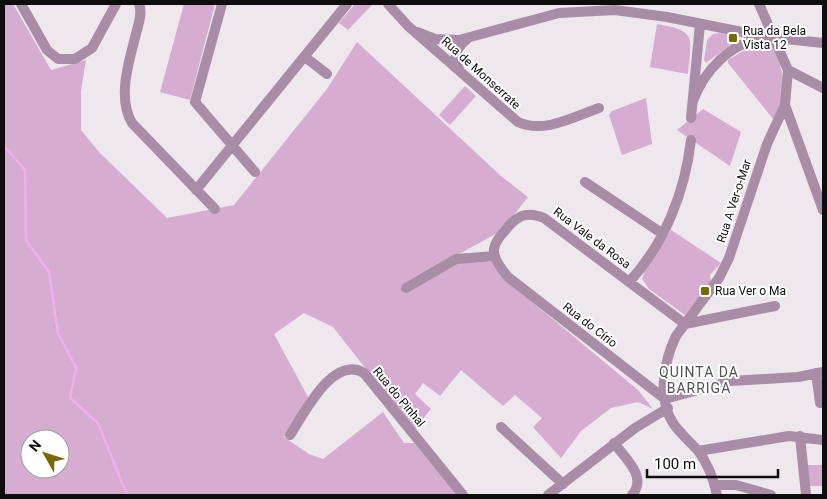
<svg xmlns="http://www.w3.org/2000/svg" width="827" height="499" viewBox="0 0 827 499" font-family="Roboto,sans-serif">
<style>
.green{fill:#d6acd1;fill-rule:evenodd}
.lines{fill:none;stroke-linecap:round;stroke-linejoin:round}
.stream{stroke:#f2aeec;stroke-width:2.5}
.minor{stroke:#a98ca5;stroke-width:10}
.poi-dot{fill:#786900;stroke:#fff;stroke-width:2}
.labels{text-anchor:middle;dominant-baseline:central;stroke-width:4;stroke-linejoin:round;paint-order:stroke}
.poi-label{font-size:12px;fill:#0f0c0e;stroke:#fff;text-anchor:start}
.street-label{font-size:12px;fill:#0f0c0e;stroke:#fff}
.neighbourhood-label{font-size:14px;letter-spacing:1px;fill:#565055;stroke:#fff}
</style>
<rect width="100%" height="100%" fill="#eee7ee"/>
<path class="green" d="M 4,4 L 13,4 L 51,70 L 86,60 L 81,91 L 81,130 L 99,152 L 167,218 L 234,205 L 327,89 L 357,42 L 501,176 L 528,197 L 501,231 L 401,286 L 405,293 L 461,260 L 492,262 L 500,275 L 638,390 L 653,409 L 638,402 L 611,408 L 581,431 L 561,458 L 533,427 L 542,418 L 515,395 L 503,406 L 461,370 L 440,396 L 423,383 L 415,394 L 431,409 L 414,430 L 333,327 L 304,313 L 274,334 L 308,397 L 284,437 L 309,454 L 323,459 L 383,412 L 404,443 L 414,443 L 457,495 L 4,495 ZM 30,439 L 60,439 L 60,469 L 30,469 Z
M 184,4 L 215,4 L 190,100 L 160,92 Z
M 355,4 L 373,4 L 348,30 L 339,23 Z
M 657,24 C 698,31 691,37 688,74 L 650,67 Z
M 720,33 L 736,36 L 738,39 L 706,63 L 704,60 L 707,40 L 713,34 Z
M 768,43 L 772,44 C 783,64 790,101 773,119 L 728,63 L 728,60 L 745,50 Z
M 465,86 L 476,96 L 450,125 L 439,115 Z
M 646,98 L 652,144 L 622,155 L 609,115 L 612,111 Z
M 703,109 L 741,132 L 730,166 L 677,130 Z
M 671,230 L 721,263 L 710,275 L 711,282 L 685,315 L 649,289 L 642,279 L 644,272 Z
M 807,465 L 823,465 L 823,486 L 809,486 Z"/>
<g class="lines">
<path class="stream" d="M 4,146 L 25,170 L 26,240 L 49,272 L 58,333 L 76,368 L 70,398 L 98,423 L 127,495"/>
<path class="minor" d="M 21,4 L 47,50 L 58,59 L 75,59 L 92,48 L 116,4
M 139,4 C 143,13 138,25 136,34 C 129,61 117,98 132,123 L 215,209
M 222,4 L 195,102 L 255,172
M 388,4 L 408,26 L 518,122 C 544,134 573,117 599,108
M 417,32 L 435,39 L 459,40 L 559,13 L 615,10 L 667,17 L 767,37 L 823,43
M 305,57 L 327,74
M 459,69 C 452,58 457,47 467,39
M 788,70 L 823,88
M 693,101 C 704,71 730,43 763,38
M 785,105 L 823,210
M 691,118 L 700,24
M 585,182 L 663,234
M 196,190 L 347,4
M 629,282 C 665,243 685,192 691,140
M 406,288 L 456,259 L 495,256
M 816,373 L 820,403
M 665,399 L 508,277 C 502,270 493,259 494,249 C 495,243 500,236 504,232 C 515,217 525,210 544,218 L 685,324 L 775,306
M 665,399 L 731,381 L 798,377 L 823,372
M 501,427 L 563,484
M 290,435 C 304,414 333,354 364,373 L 463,495
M 800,436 L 806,495
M 614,443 C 625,458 648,477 632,495
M 698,451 L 789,436 L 823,440
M 715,485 L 736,485 L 771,495
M 548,495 L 635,428 L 668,408
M 717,495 C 714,481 708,464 699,452 C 691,442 680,434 673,423 C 657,398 664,361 676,336 L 719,278 L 729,258 L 767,144 L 785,105 L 788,70 L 759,4"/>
</g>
<g class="poi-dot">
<rect x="728" y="33" width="10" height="10" rx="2.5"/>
<rect x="700" y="286" width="10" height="10" rx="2.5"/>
</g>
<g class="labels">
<g class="poi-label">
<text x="743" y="31">Rua da Bela<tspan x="743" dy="14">Vista 12</tspan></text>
<text x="715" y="291">Rua Ver o Ma</text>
</g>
<g class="street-label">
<text transform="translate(481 73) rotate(42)">Rua de Monserrate</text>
<text transform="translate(734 201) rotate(-72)">Rua A Ver-o-Mar</text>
<text transform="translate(592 238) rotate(37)">Rua Vale da Rosa</text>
<text transform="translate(590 325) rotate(38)">Rua do Círio</text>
<text transform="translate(399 397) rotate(50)">Rua do Pinhal</text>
</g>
<g class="neighbourhood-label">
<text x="699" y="372">QUINTA DA<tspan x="699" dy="16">BARRIGA</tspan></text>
</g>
</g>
<rect width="827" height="499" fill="none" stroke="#0f0c0e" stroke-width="10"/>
<g transform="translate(45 454) rotate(309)"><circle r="24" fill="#ffffff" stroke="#9f9e9f"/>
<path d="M0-4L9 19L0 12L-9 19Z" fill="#786900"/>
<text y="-8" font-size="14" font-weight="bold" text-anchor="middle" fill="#0f0c0e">N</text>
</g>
<path d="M647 469v8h131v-8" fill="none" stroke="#0f0c0e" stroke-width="2.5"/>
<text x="654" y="469" font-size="15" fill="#0f0c0e" stroke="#ffffff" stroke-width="4" paint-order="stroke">100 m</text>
</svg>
